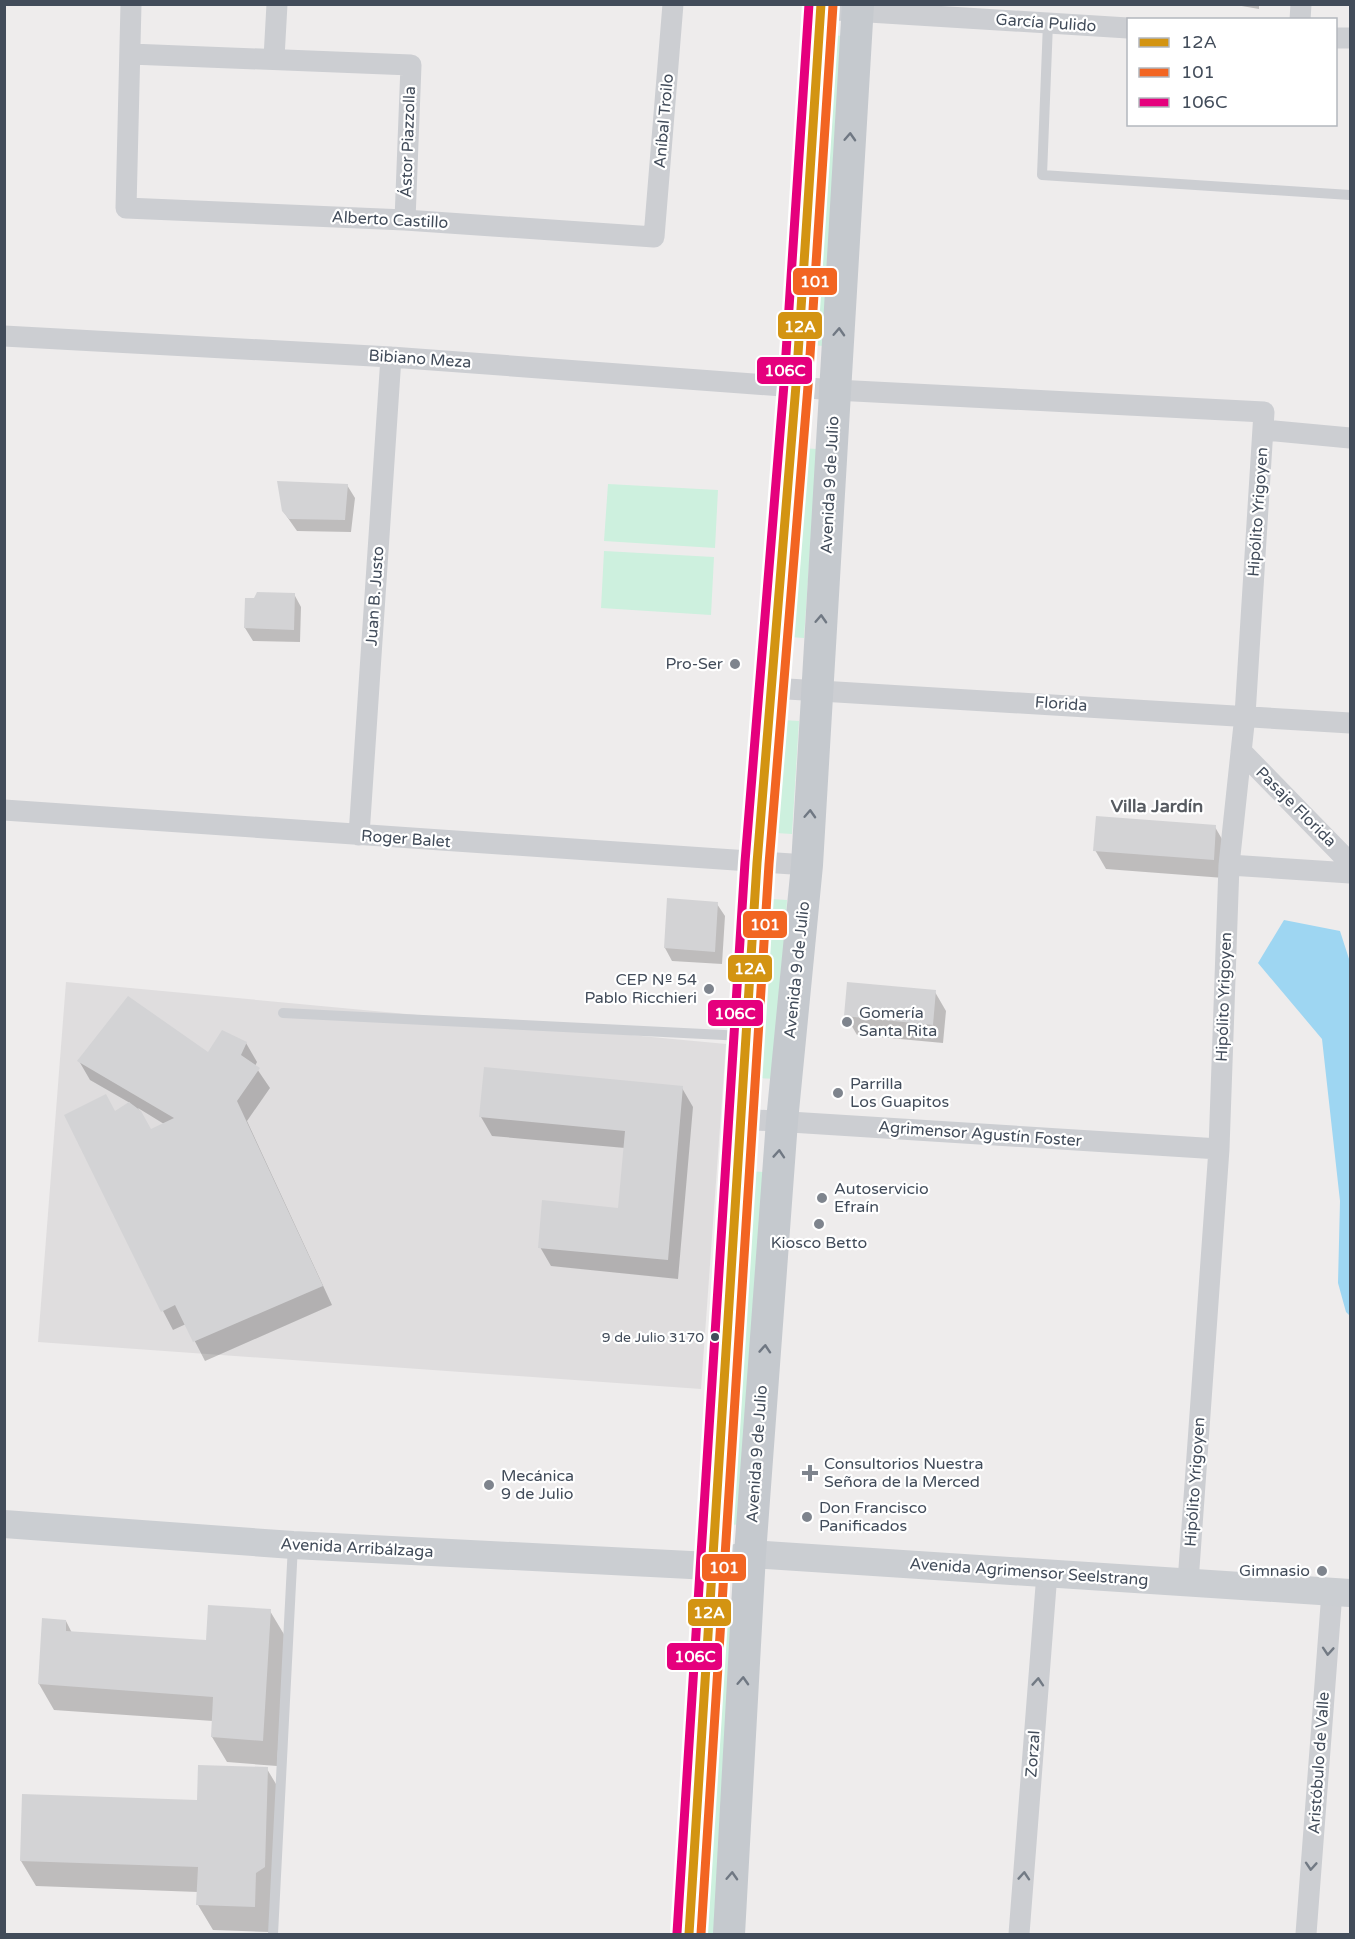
<svg xmlns="http://www.w3.org/2000/svg" width="1355" height="1939" viewBox="0 0 1355 1939" font-family="'Varela Round',sans-serif">
<style>
.education{fill:#dfddde}
.green{fill:#cdf0de}
.water{fill:#9ed6f2}
.shadow{fill:#0003;fill-rule:evenodd}
.building{fill:#d3d3d5}
.lines{fill:none;stroke-linecap:round;stroke-linejoin:round}
.lane{stroke:#ccced2;stroke-width:10}
.street{stroke:#ccced2;stroke-width:21}
.secondary{stroke:#cbced2;stroke-width:28}
.primary{stroke:#c5c9ce;stroke-width:32}
.bus-1-casing{stroke:#fff;stroke-width:14}
.bus-2-casing{stroke:#fff;stroke-width:14}
.bus-3-casing{stroke:#fff;stroke-width:14}
.bus-1{stroke:#d39412;stroke-width:9}
.bus-2{stroke:#f26522;stroke-width:9}
.bus-3{stroke:#e5007d;stroke-width:9}
.oneway{stroke:#707883}
.oneway2{stroke:#727a84}
.poi-dot{fill:#7e848d;stroke:#fff;stroke-width:2}
.bus-dot{fill:#424c5a;stroke:#fff;stroke-width:2}
.labels{text-anchor:middle;dominant-baseline:central;stroke-width:4.5;stroke-linejoin:round;paint-order:stroke}
.bus-label{font-size:14px;fill:#424c5a;stroke:#fff;text-anchor:end}
.street-label{font-size:16px;fill:#424c5a;stroke:#fff}
.poi-label{font-size:16px;fill:#424c5a;stroke:#fff;text-anchor:start}
.neighbourhood-label{font-size:18px;font-weight:bold;fill:#575b61;stroke:#fff}
.line-badge{stroke:#fff;stroke-width:2}
.badge-label{font-size:16px;text-anchor:middle;font-weight:bold;fill:#fff}
</style>
<rect width="100%" height="100%" fill="#eeecec"/>
<path class="education" d="M 66,982 L 726,1044 L 701,1389 L 38,1342 Z"/>
<path class="green" d="M 828,35 L 844,36 L 824,346 L 808,345 Z
M 801,448 L 817,449 L 804,638 L 789,637 Z
M 608,484 L 718,490 L 715,548 L 604,541 Z
M 604,551 L 714,557 L 711,615 L 601,608 Z
M 783,720 L 799,721 L 792,834 L 776,833 Z
M 771,899 L 787,900 L 776,1079 L 760,1078 Z
M 748,1171 L 764,1172 L 741,1525 L 725,1524 Z
M 720,1611 L 733,1614 L 716,1934 L 705,1934 Z"/>
<path class="water" d="M 1284,920 L 1340,931 L 1350,962 L 1350,1316 L 1346,1312 L 1338,1283 L 1340,1201 L 1322,1039 L 1258,963 Z"/>
<path class="shadow" d="M 1230,4 L 1259,4 L 1259,9 Z
M 347,485 L 355,498 L 351,532 L 297,531 L 283,511 Z
M 294,594 L 301,607 L 300,642 L 253,641 L 245,628 Z
M 1215,827 L 1226,846 L 1224,878 L 1106,869 L 1095,850 Z
M 668,900 L 717,904 L 725,916 L 722,964 L 672,961 L 665,948 Z
M 935,992 L 946,1011 L 943,1043 L 857,1035 L 846,1016 Z
M 246,1043 L 257,1062 L 255,1066 L 270,1088 L 247,1121 L 332,1305 L 205,1361 L 186,1324 L 173,1330 L 163,1311 L 115,1113 L 130,1103 L 90,1080 L 79,1061 L 208,1054 ZM 138,1108 L 164,1124 L 151,1131 Z
M 682,1088 L 693,1107 L 678,1279 L 551,1266 L 540,1247 L 619,1209 L 625,1148 L 492,1136 L 481,1117 Z
M 270,1611 L 285,1636 L 277,1766 L 227,1762 L 212,1737 L 213,1721 L 54,1710 L 39,1684 L 43,1620 L 66,1621 L 72,1633 L 207,1642 Z
M 267,1769 L 282,1794 L 269,1932 L 213,1930 L 198,1905 L 198,1892 L 36,1886 L 21,1861 L 199,1802 Z"/>
<path class="building" d="M 277,481 L 348,484 L 345,520 L 289,519 L 282,511 Z
M 257,592 L 295,593 L 294,630 L 244,628 L 245,598 L 254,598 Z
M 1096,816 L 1216,825 L 1214,860 L 1093,851 Z
M 667,898 L 718,902 L 715,952 L 664,948 Z
M 847,982 L 936,990 L 933,1025 L 844,1016 Z
M 128,996 L 208,1052 L 222,1030 L 247,1042 L 241,1055 L 260,1068 L 237,1101 L 323,1286 L 193,1342 L 175,1305 L 161,1312 L 64,1115 L 106,1094 L 115,1111 L 129,1102 L 141,1111 L 151,1129 L 174,1118 L 77,1061 Z
M 484,1067 L 683,1086 L 668,1260 L 538,1248 L 542,1200 L 618,1208 L 625,1131 L 479,1117 Z
M 208,1605 L 271,1609 L 263,1741 L 211,1737 L 213,1697 L 38,1684 L 42,1618 L 66,1620 L 66,1631 L 206,1640 Z
M 198,1765 L 268,1767 L 265,1867 L 256,1873 L 255,1907 L 196,1905 L 198,1867 L 20,1861 L 22,1794 L 197,1800 Z"/>
<g class="lines">
<path class="lane" d="M 1048,23 L 1042,175 L 1350,195
M 283,1013 L 744,1036
M 273,1934 L 293,1545"/>
<path class="street" d="M 131,4 L 126,208 L 405,220 L 654,237 L 673,4
M 820,9 L 1128,28
M 1300,20 L 1301,4
M 1336,38 L 1350,38
M 130,54 L 411,65 L 405,220
M 274,58 L 277,4
M 4,336 L 391,357 L 835,390 L 1264,412 L 1245,715 L 1229,865 L 1219,1149 L 1188,1582
M 1264,430 L 1350,438
M 771,688 L 1350,723
M 1241,751 L 1350,863
M 4,810 L 807,865
M 359,835 L 391,357
M 1229,865 L 1350,873
M 741,1119 L 1219,1149
M 1019,1934 L 1047,1573
M 1306,1934 L 1332,1592"/>
<path class="secondary" d="M 4,1524 L 293,1545 L 710,1566 L 750,1554 L 1350,1593"/>
<path class="primary" d="M 689,1934 L 724,1350 L 757,863 L 796,385 L 821,4
M 729,1934 L 750,1554 L 782,1121 L 807,865 L 858,4"/>
<g class="bus-1-casing">
<path id="bus-1" d="M 689,1934 L 757,863 L 796,385 L 821,4"/>
</g>
<g class="bus-2-casing">
<path id="bus-2" d="M 701,1934 L 769,864 L 808,386 L 833,5"/>
</g>
<g class="bus-3-casing">
<path id="bus-3" d="M 677,1933 L 745,862 L 784,384 L 809,4"/>
</g>
<use href="#bus-1" class="bus-1"/>
<use href="#bus-2" class="bus-2"/>
<use href="#bus-3" class="bus-3"/>
</g>
<defs><path id="oneway-chevron" d="M-2-3.5L2.5 0L-2 3.5" fill="none" stroke-width="1.6" stroke-linecap="round" stroke-linejoin="round" transform="scale(1.5)"/></defs>
<g class="oneway">
<use href="#oneway-chevron" transform="translate(850 137) rotate(-87)"/>
<use href="#oneway-chevron" transform="translate(839 332) rotate(-87)"/>
<use href="#oneway-chevron" transform="translate(821 619) rotate(-87)"/>
<use href="#oneway-chevron" transform="translate(810 814) rotate(-87)"/>
<use href="#oneway-chevron" transform="translate(779 1154) rotate(-86)"/>
<use href="#oneway-chevron" transform="translate(765 1349) rotate(-86)"/>
<use href="#oneway-chevron" transform="translate(743 1681) rotate(-87)"/>
<use href="#oneway-chevron" transform="translate(732 1876) rotate(-87)"/>
</g>
<g class="oneway2">
<use href="#oneway-chevron" transform="translate(1328 1651) rotate(94)"/>
<use href="#oneway-chevron" transform="translate(1038 1682) rotate(-86)"/>
<use href="#oneway-chevron" transform="translate(1311 1866) rotate(94)"/>
<use href="#oneway-chevron" transform="translate(1024 1876) rotate(-86)"/>
</g>
<g class="poi-dot">
<circle cx="735" cy="664" r="6"/>
<circle cx="709" cy="989" r="6"/>
<circle cx="847" cy="1022" r="6"/>
<circle cx="838" cy="1093" r="6"/>
<circle cx="822" cy="1198" r="6"/>
<circle cx="819" cy="1224" r="6"/>
<path d="M807 1464h6v6h6v6h-6v6h-6v-6h-6v-6h6z"/>
<circle cx="489" cy="1485" r="6"/>
<circle cx="807" cy="1517" r="6"/>
<circle cx="1322" cy="1571" r="6"/>
</g>
<circle class="bus-dot" cx="715" cy="1337" r="5"/>
<g class="labels">
<g class="bus-label">
<text x="704" y="1337">9 de Julio 3170</text>
</g>
<g class="street-label">
<text transform="translate(1046 23) rotate(4)">García Pulido</text>
<text transform="translate(664 121) rotate(-85)">Aníbal Troilo</text>
<text transform="translate(408 142) rotate(-88)">Ástor Piazzolla</text>
<text transform="translate(390 220) rotate(3)">Alberto Castillo</text>
<text transform="translate(420 359) rotate(4)">Bibiano Meza</text>
<text transform="translate(830 485) rotate(-87)">Avenida 9 de Julio</text>
<text transform="translate(1258 512) rotate(-86)">Hipólito Yrigoyen</text>
<text transform="translate(375 596) rotate(-86)">Juan B. Justo</text>
<text transform="translate(1061 704) rotate(4)">Florida</text>
<text transform="translate(1296 807) rotate(45)">Pasaje Florida</text>
<text transform="translate(406 839) rotate(4)">Roger Balet</text>
<text transform="translate(797 970) rotate(-84)">Avenida 9 de Julio</text>
<text transform="translate(1224 997) rotate(-88)">Hipólito Yrigoyen</text>
<text transform="translate(980 1134) rotate(4)">Agrimensor Agustín Foster</text>
<text transform="translate(757 1454) rotate(-86)">Avenida 9 de Julio</text>
<text transform="translate(1195 1482) rotate(-86)">Hipólito Yrigoyen</text>
<text transform="translate(357 1548) rotate(3)">Avenida Arribálzaga</text>
<text transform="translate(1029 1572) rotate(4)">Avenida Agrimensor Seelstrang</text>
<text transform="translate(1033 1754) rotate(-86)">Zorzal</text>
<text transform="translate(1319 1763) rotate(-86)">Aristóbulo de Valle</text>
</g>
<g class="poi-label">
<text x="723" y="664" text-anchor="end">Pro-Ser</text>
<text x="697" y="980" text-anchor="end">CEP Nº 54<tspan x="697" dy="18">Pablo Ricchieri</tspan></text>
<text x="859" y="1013">Gomería<tspan x="859" dy="18">Santa Rita</tspan></text>
<text x="850" y="1084">Parrilla<tspan x="850" dy="18">Los Guapitos</tspan></text>
<text x="834" y="1189">Autoservicio<tspan x="834" dy="18">Efraín</tspan></text>
<text x="819" y="1243" text-anchor="middle">Kiosco Betto</text>
<text x="824" y="1464">Consultorios Nuestra<tspan x="824" dy="18">Señora de la Merced</tspan></text>
<text x="501" y="1476">Mecánica<tspan x="501" dy="18">9 de Julio</tspan></text>
<text x="819" y="1508">Don Francisco<tspan x="819" dy="18">Panificados</tspan></text>
<text x="1310" y="1571" text-anchor="end">Gimnasio</text>
</g>
<g class="neighbourhood-label">
<text x="1157" y="806">Villa Jardín</text>
</g>
</g>
<g class="line-badge">
<rect x="792" y="267" width="46" height="29" rx="6" fill="#f26522"/>
<rect x="777" y="311" width="46" height="29" rx="6" fill="#d39412"/>
<rect x="756" y="356" width="57" height="29" rx="6" fill="#e5007d"/>
<rect x="742" y="910" width="46" height="29" rx="6" fill="#f26522"/>
<rect x="727" y="954" width="46" height="29" rx="6" fill="#d39412"/>
<rect x="707" y="999" width="57" height="28" rx="6" fill="#e5007d"/>
<rect x="701" y="1553" width="46" height="29" rx="6" fill="#f26522"/>
<rect x="687" y="1598" width="45" height="29" rx="6" fill="#d39412"/>
<rect x="666" y="1642" width="57" height="29" rx="6" fill="#e5007d"/>
</g>
<g class="badge-label">
<text x="815" y="287">101</text>
<text x="800" y="332">12A</text>
<text x="785" y="376">106C</text>
<text x="765" y="930">101</text>
<text x="750" y="974">12A</text>
<text x="735" y="1019">106C</text>
<text x="724" y="1573">101</text>
<text x="709" y="1618">12A</text>
<text x="695" y="1662">106C</text>
</g>
<rect width="1355" height="1939" fill="none" stroke="#424c5a" stroke-width="12"/>
<rect x="1127" y="18" width="210" height="108" fill="#ffffff" stroke="#b3b7bd" stroke-width="1.5"/>
<rect x="1139" y="38" width="30" height="9" fill="#d39412" stroke="#b3b7bd" stroke-width="1.5"/>
<text x="1181" y="48" font-size="18" fill="#424c5a">12A</text>
<rect x="1139" y="68" width="30" height="9" fill="#f26522" stroke="#b3b7bd" stroke-width="1.5"/>
<text x="1181" y="78" font-size="18" fill="#424c5a">101</text>
<rect x="1139" y="98" width="30" height="9" fill="#e5007d" stroke="#b3b7bd" stroke-width="1.5"/>
<text x="1181" y="108" font-size="18" fill="#424c5a">106C</text>
</svg>
